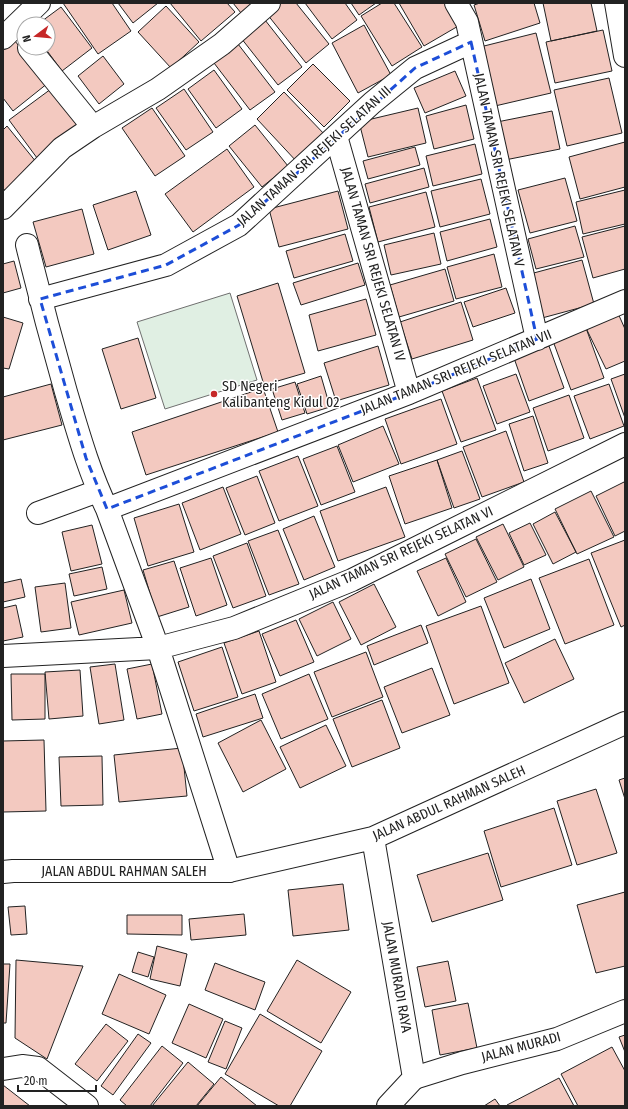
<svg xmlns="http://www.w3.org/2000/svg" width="628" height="1109" viewBox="0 0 628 1109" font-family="'Fira Sans Condensed',sans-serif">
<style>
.green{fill:#e0efe3;stroke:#6f6f6f}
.building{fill:#f3c9c0;stroke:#222}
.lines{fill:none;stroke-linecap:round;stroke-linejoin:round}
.minor-casing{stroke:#222;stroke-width:24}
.tertiary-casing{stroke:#222;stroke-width:24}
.minor{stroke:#fff;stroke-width:22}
.tertiary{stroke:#fff;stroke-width:22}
.marked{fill:none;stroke:#1d4ed8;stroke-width:3;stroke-dasharray:8 5;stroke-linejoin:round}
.poi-dot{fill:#c62828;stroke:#fff;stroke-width:1.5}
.labels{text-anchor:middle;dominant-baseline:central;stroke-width:3;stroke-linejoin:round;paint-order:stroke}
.street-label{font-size:14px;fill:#222;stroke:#fff}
.poi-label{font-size:14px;fill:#222;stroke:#fff;text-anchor:start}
</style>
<rect width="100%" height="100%" fill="#fff"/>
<path class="green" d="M 230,293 L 257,380 L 165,409 L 137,322 Z"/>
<path class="building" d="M 63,3 L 112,3 L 131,31 L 98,54 Z
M 118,3 L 158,3 L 133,23 Z
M 170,3 L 227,3 L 235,12 L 201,41 Z
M 233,3 L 253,3 L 241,13 Z
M 281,3 L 296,3 L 329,44 L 306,63 L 267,14 Z
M 305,3 L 345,3 L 357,20 L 332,39 Z
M 351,3 L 376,3 L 359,15 Z
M 382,3 L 394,3 L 422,47 L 392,66 L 361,16 Z
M 399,3 L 447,3 L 460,25 L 424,46 Z
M 480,3 L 534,3 L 540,23 L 485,41 L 474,5 Z
M 543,3 L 591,3 L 597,31 L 551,41 Z
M 166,6 L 199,42 L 171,68 L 138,32 Z
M 61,7 L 92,48 L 62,71 L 45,48 L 48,48 L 48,24 L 38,24 Z
M 265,20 L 302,67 L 278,85 L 241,38 Z
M 364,25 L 391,75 L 358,93 L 332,43 Z
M 603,30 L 612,71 L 555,83 L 546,42 Z
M 536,33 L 551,93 L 495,106 L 480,47 Z
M 15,41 L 48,83 L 13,111 L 3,98 L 3,50 Z
M 238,44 L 275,92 L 250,110 L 214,63 Z
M 103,56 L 124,84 L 99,104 L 78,76 Z
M 313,64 L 350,101 L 324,127 L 287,90 Z
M 214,70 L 242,109 L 216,128 L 188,89 Z
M 455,71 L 466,96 L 425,113 L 414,88 Z
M 609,78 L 622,133 L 567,146 L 554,90 Z
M 55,86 L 86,128 L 40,162 L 9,120 Z
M 184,89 L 213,132 L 186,150 L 156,108 Z
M 284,92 L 326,136 L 298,163 L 257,119 Z
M 466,105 L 474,139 L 434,149 L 426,116 Z
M 152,108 L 185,156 L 155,176 L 122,128 Z
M 418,108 L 426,143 L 368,157 L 359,122 Z
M 552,111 L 560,149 L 505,160 L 497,122 Z
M 255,125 L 288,166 L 262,187 L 229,146 Z
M 7,126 L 41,168 L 8,195 L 3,188 L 3,130 Z
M 625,142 L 625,187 L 580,199 L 569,157 Z
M 475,144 L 482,174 L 433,186 L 426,156 Z
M 415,147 L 420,165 L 368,179 L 363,161 Z
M 227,149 L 254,187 L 193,232 L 165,194 Z
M 424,168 L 429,187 L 370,203 L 365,184 Z
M 565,178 L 577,221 L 530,233 L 518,190 Z
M 481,179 L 490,214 L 440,227 L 431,191 Z
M 625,190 L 625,224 L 583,234 L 576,202 Z
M 136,191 L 151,235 L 108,250 L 93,205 Z
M 338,191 L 348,229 L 279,247 L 269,209 Z
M 426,192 L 435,227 L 378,242 L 369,207 Z
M 82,209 L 94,254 L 46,267 L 33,222 Z
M 490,219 L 497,247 L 447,261 L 440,232 Z
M 575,226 L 584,257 L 536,269 L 528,239 Z
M 625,226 L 625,269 L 593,278 L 582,237 Z
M 434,233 L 441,264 L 391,275 L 384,245 Z
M 345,234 L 353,261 L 294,278 L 286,251 Z
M 494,254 L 502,287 L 456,299 L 447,267 Z
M 582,260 L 594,304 L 542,318 L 530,274 Z
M 14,261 L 21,288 L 3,293 L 3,264 Z
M 358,263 L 365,285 L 301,305 L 293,283 Z
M 445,269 L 454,301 L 399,317 L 390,285 Z
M 278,283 L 305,373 L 264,385 L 237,296 Z
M 506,288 L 515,313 L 473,327 L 464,302 Z
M 366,299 L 376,335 L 318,351 L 309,315 Z
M 461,302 L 473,340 L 412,359 L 400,322 Z
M 617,311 L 625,329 L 625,361 L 606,369 L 585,326 Z
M 3,317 L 23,323 L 9,369 L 3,368 Z
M 586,328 L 604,378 L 571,390 L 553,341 Z
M 138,338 L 156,398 L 121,409 L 102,349 Z
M 378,346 L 389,385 L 336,401 L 324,363 Z
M 549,346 L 564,388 L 529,401 L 514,358 Z
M 516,374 L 530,412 L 497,424 L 483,386 Z
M 625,374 L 625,418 L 611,379 Z
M 321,376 L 330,407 L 307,414 L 297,384 Z
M 477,378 L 496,430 L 461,442 L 442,391 Z
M 295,382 L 305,413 L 282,420 L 272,389 Z
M 51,384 L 62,425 L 3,440 L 3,397 Z
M 609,384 L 624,426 L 590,439 L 574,396 Z
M 263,388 L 278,432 L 146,475 L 132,432 Z
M 569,395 L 584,438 L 548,451 L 533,408 Z
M 441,399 L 457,444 L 401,464 L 385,419 Z
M 533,416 L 548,463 L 524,471 L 509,424 Z
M 383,426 L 399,464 L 353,482 L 338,445 Z
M 506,431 L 524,482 L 482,497 L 463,447 Z
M 337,446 L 355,492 L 321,505 L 303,459 Z
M 462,451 L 480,499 L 454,508 L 437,460 Z
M 298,456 L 318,506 L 279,521 L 259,471 Z
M 437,460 L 452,508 L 405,524 L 389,476 Z
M 257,476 L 275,523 L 245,535 L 226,488 Z
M 624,482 L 625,484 L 625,531 L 615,536 L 596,496 Z
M 223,487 L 241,534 L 200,550 L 182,503 Z
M 386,487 L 405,537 L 338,561 L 320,511 Z
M 591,491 L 614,537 L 577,554 L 555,509 Z
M 179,504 L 194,552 L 148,566 L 134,518 Z
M 555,512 L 576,552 L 553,564 L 533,524 Z
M 314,516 L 335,567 L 304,580 L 283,529 Z
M 530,523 L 546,555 L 524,565 L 509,533 Z
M 503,524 L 524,567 L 498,580 L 476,537 Z
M 92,525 L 102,564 L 71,571 L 62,532 Z
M 278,530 L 299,584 L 269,595 L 248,541 Z
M 476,539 L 497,582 L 466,597 L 445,554 Z
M 625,540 L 625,625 L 621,627 L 591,553 Z
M 247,543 L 266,596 L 233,608 L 213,556 Z
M 211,558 L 227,605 L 196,616 L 180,568 Z
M 446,558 L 466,602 L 438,616 L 417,571 Z
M 589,559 L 614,625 L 565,644 L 539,578 Z
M 174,561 L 189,607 L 157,617 L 143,570 Z
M 102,567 L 107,589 L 74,596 L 69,574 Z
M 21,579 L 25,597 L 3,602 L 3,583 Z
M 531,579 L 550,629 L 504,648 L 484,598 Z
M 65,583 L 71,628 L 41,632 L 35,587 Z
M 374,584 L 396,627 L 361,645 L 339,602 Z
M 124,590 L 132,623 L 79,635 L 71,602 Z
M 333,602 L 351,639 L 317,656 L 299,619 Z
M 16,605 L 23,637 L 3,641 L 3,608 Z
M 481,606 L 509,683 L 454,704 L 426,626 Z
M 296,620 L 314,662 L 280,676 L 262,634 Z
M 421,625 L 428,643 L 374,665 L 367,646 Z
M 259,631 L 276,682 L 242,694 L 224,643 Z
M 555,639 L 574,679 L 524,703 L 505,663 Z
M 222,647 L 238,697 L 194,711 L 178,662 Z
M 366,652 L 383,697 L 332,717 L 314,672 Z
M 115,664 L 124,720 L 99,724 L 90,667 Z
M 152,664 L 162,714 L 137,719 L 127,669 Z
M 432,668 L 450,715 L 402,733 L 384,687 Z
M 80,670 L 83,716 L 49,719 L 45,672 Z
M 11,674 L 45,674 L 45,719 L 12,720 Z
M 309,674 L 328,719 L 281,739 L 262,694 Z
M 255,694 L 263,718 L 203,737 L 196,714 Z
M 382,700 L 400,748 L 352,767 L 333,719 Z
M 261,720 L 286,769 L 243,792 L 218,743 Z
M 326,725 L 346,766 L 300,788 L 280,747 Z
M 44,740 L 46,811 L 3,812 L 3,741 Z
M 182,748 L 187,796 L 119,802 L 114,755 Z
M 102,756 L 103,805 L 61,806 L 59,757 Z
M 625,778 L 625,799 L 619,780 Z
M 596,789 L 617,853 L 577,865 L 557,801 Z
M 554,808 L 572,865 L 501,887 L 484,831 Z
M 488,853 L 503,900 L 432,922 L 417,875 Z
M 343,884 L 349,930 L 293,936 L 288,890 Z
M 625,892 L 625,966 L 596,973 L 577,905 Z
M 25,906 L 27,934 L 11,935 L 8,907 Z
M 244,914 L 246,935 L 191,940 L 189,919 Z
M 127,915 L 182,915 L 182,935 L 127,934 Z
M 157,946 L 187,954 L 180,986 L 150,979 Z
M 138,952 L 154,957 L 148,977 L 132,972 Z
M 16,960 L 83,966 L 47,1059 L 15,1038 Z
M 297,960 L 351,992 L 321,1043 L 267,1011 Z
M 448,961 L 456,1001 L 425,1007 L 417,967 Z
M 215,963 L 265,982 L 255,1010 L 205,990 Z
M 3,964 L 10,964 L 6,1023 L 3,1023 Z
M 119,974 L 166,995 L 149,1034 L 102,1014 Z
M 468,1003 L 477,1048 L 440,1055 L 432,1010 Z
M 189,1004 L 223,1019 L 206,1058 L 172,1043 Z
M 260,1014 L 322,1051 L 290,1106 L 279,1106 L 225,1074 Z
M 225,1021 L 242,1028 L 226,1069 L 208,1062 Z
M 106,1024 L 128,1041 L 97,1081 L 75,1064 Z
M 138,1034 L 151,1043 L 113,1095 L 101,1086 Z
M 625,1035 L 625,1052 L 619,1037 Z
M 162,1046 L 183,1063 L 150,1106 L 127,1106 L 120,1100 Z
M 612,1047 L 625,1071 L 625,1106 L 578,1106 L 561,1074 Z
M 188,1062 L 214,1084 L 196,1106 L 152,1106 Z
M 221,1077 L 257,1106 L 197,1106 Z
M 559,1078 L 574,1106 L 507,1106 L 507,1105 Z
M 3,1085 L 30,1106 L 3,1106 Z
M 495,1099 L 500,1106 L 484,1106 Z"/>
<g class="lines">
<g class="minor-casing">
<path id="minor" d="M 456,3 L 467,22 L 537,339
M 616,3 L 625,56
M 3,38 L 39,3
M 29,48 L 93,127
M 336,136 L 409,393
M 3,208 L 62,148 L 93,127 L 158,89 L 222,44 L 269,3
M 27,245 C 39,294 52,343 66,392 C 78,432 89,472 107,509 L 158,648 L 229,871
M 40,299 L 166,265 L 239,225 L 372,103 L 415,68 L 471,42
M 107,509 L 409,393 L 625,301
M 38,513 L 98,491
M 3,656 L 158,648 L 234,628 L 352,580 L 625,444
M 3,1069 L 22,1066 L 38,1068 L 87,1106
M 414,1078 L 462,1063 L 557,1039 L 625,1011"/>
</g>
<g class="tertiary-casing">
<path id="tertiary" d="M 373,838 L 414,1078 L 388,1106
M 3,872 L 13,871 L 229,871 L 373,838 L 625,723"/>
</g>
<use href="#minor" class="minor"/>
<use href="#tertiary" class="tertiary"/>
</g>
<path class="marked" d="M 471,42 L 537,339 L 409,393 L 107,509 L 86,458 L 40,299 L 166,265 L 239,225 L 415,68 Z"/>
<circle class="poi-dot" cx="214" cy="394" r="4"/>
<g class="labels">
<g class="street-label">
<text transform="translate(314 156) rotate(-42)">JALAN TAMAN SRI REJEKI SELATAN III</text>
<text transform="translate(499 170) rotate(78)">JALAN TAMAN SRI REJEKI SELATAN V</text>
<text transform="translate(373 264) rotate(74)">JALAN TAMAN SRI REJEKI SELATAN IV</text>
<text transform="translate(456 372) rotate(-22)">JALAN TAMAN SRI REJEKI SELATAN VII</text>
<text transform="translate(401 553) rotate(-25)">JALAN TAMAN SRI REJEKI SELATAN VI</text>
<text transform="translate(449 803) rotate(-24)">JALAN ABDUL RAHMAN SALEH</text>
<text x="124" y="871">JALAN ABDUL RAHMAN SALEH</text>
<text transform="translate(397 977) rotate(80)">JALAN MURADI RAYA</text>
<text transform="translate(521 1047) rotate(-15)">JALAN MURADI</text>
</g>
<g class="poi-label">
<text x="222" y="386">SD Negeri<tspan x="222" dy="16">Kalibanteng Kidul 02</tspan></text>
</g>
</g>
<rect width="628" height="1109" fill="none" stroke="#222222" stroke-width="8"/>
<g transform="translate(36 36) rotate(254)"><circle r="19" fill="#ffffff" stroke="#a7a7a7"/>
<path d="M0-3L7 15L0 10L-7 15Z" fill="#c62828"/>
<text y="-6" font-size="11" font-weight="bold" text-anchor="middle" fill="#222222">N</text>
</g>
<path d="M18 1085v6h78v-6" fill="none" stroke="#222222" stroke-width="2"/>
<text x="24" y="1085" font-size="12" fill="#222222" stroke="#ffffff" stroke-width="3" paint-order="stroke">20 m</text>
</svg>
